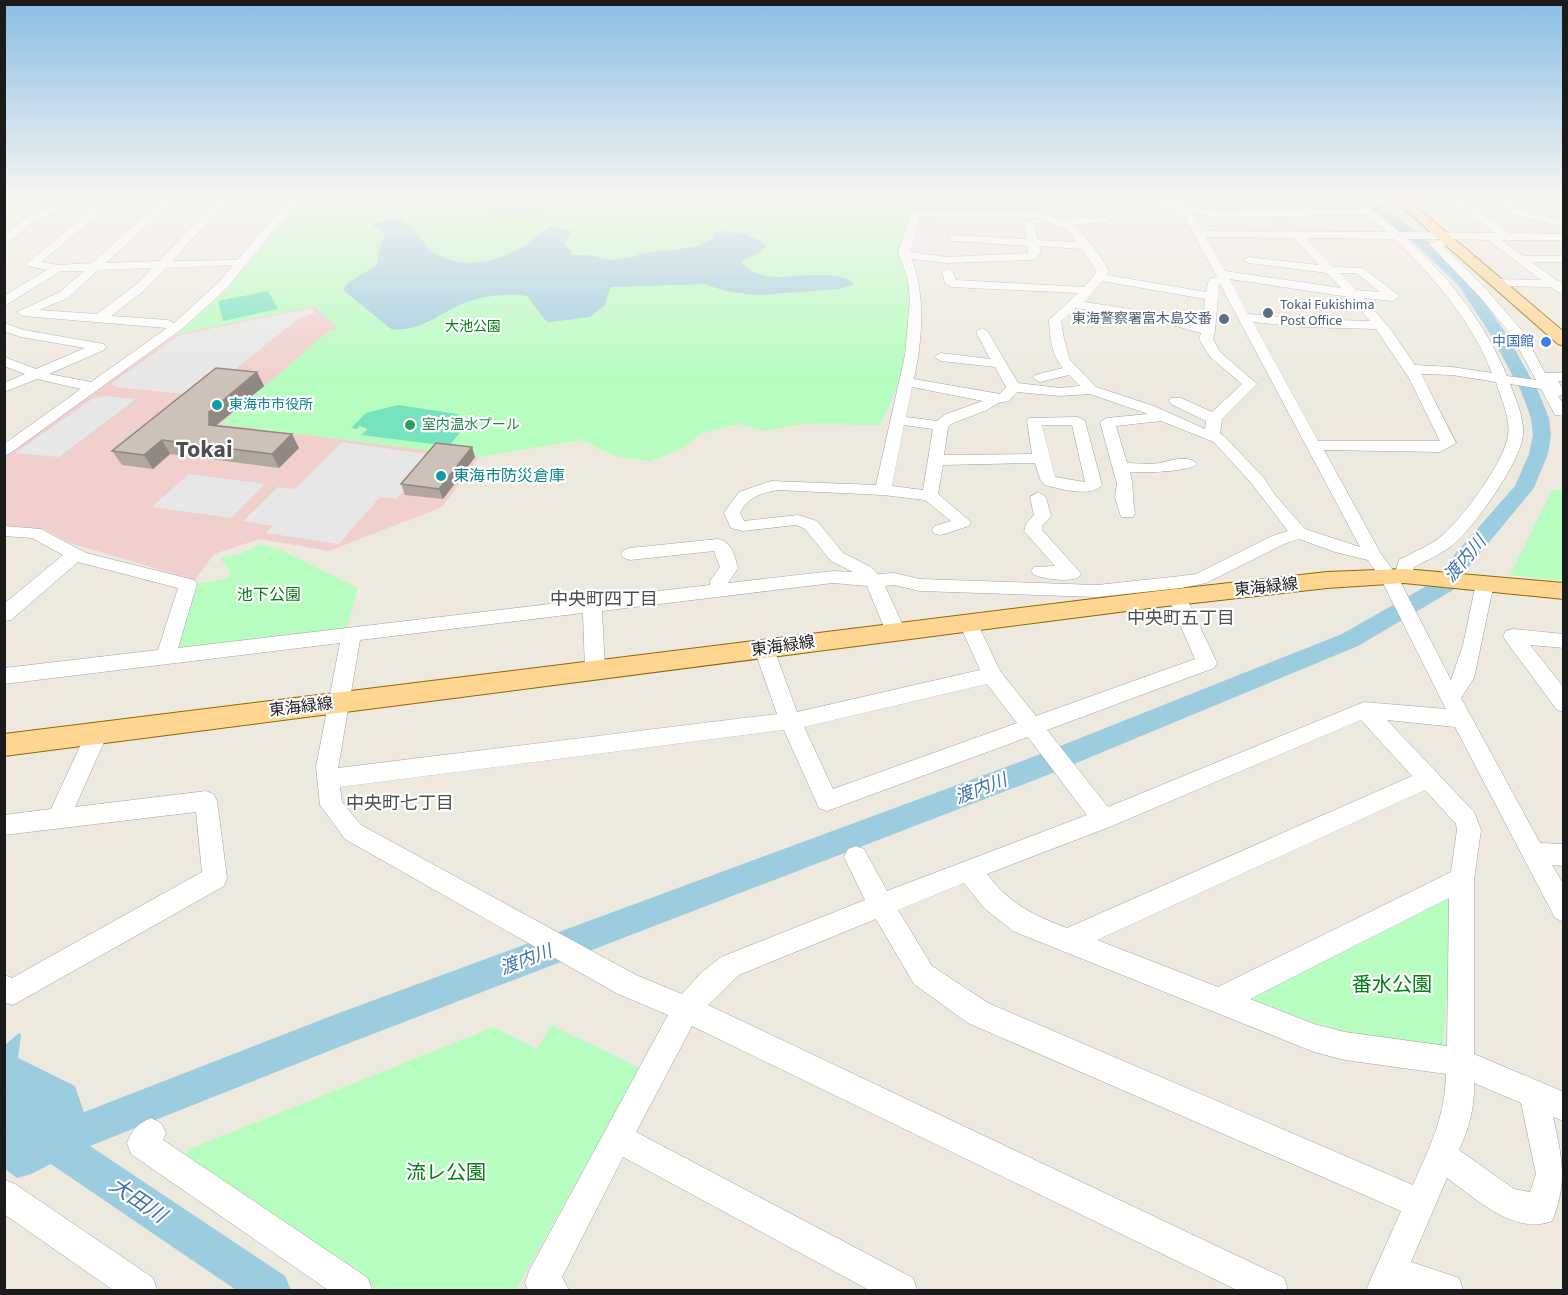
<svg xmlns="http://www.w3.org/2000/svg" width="1568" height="1295" viewBox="0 0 1568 1295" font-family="'Source Sans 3','Noto Sans JP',sans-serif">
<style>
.commercial{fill:#f0cfcc}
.park{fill:#b6fdbf}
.pitch{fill:#76e3be}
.parking{fill:#e7e7e7}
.water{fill:#9bccdf}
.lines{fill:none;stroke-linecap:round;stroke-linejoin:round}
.river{fill:#9bccdf;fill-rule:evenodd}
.minor-casing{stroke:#a2a2a2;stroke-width:1}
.major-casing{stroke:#916800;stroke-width:2}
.minor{fill:#fff;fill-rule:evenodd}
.major{fill:#ffd592;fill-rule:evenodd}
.wall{fill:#b0a79e}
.shaded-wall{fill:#908881}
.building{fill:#cdc2b8;stroke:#908881;stroke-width:1.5}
.service-dot{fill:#5c6f8a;stroke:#fff;stroke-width:2}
.shop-dot{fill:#3f7fe0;stroke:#fff;stroke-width:2}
.culture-dot{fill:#0f9aa8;stroke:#fff;stroke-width:2}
.leisure-dot{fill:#2e9e5b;stroke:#fff;stroke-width:2}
.labels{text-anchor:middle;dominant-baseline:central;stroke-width:4.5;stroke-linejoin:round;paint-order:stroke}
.far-service-label{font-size:14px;fill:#4e5e75;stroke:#fff;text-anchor:start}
.far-park-label{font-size:14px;fill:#047d14;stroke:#fff}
.far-shop-label{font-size:14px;fill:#366cbe;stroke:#fff;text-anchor:end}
.far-culture-label{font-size:14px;fill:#0d838f;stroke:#fff;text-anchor:start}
.far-leisure-label{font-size:14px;fill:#27864d;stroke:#fff;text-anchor:start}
.culture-label{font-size:16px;fill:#0d838f;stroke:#fff;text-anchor:start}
.street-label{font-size:16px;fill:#1b1b1b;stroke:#fff}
.park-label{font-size:16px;fill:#047d14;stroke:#fff}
.water-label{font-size:18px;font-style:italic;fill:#4273af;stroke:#fff}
.neighbourhood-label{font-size:18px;fill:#4e4e4e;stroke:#fff}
.near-park-label{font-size:20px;fill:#047d14;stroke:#fff}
.near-water-label{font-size:21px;font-style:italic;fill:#4273af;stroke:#fff}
.far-town-label{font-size:24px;font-weight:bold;fill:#4e4e4e;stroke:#fff}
</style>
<rect width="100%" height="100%" fill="#ede9df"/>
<path class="commercial" d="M 314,306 L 340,329 L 328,332 L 221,424 L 479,457 L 442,507 L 329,551 L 260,539 L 214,554 L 195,580 L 70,543 L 44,529 L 5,527 L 4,457 L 177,334 Z"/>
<path class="park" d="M 302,198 L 904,198 L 905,204 L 912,216 L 901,253 L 912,299 L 900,382 L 880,425 L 801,424 L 766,431 L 738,424 L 702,433 L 679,450 L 650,461 L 615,456 L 582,440 L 479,457 L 220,424 L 328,332 L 339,329 L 314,306 L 177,334 L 227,290 Z
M 1552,490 L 1563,490 L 1563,581 L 1510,575 Z
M 261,544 L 281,550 L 358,588 L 346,630 L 175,651 L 197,584 L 228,578 L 230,572 L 220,558 L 238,555 Z
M 1445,897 L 1454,904 L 1443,1049 L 1342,1031 L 1257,1005 L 1250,1004 L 1247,996 Z
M 551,1025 L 640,1068 L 516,1290 L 378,1290 L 181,1165 L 187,1150 L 494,1027 L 537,1049 Z"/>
<path class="pitch" d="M 479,198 L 578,198 C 557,208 502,223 482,208 Z
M 268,291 L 278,309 L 223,321 L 218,301 Z
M 398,405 L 458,414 L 467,424 L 449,446 L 361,435 L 368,429 L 360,426 L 357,429 L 351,428 L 366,413 Z"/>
<path class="parking" d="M 312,308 L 315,313 L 299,318 L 202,396 L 115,387 L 111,384 L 180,335 Z
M 105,396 L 136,399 L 59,457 L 15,453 L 92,399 Z
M 342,442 L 434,455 L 396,499 L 380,497 L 339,544 L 266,533 L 273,526 L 243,521 L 278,487 L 295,489 Z
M 189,474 L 265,484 L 231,518 L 152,507 Z"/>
<path class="water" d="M 396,219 C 411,221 420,239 430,249 C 454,271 497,263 522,247 C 533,241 542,230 553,226 L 571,231 L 565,244 L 572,252 L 572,255 L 588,255 L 613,260 L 637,256 L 639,254 L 699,246 L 715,237 L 713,233 C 727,228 756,235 766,246 L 759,253 L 740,262 C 745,266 750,271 756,273 C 782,284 833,265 855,284 L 839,289 L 757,295 L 725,291 L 704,284 L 613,287 L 610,288 L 605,305 L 590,317 L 550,322 L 546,321 L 527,296 C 508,293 480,296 462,304 C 439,314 418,333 391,329 L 343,290 L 347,284 L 377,265 L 380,246 L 385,234 L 371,224 Z
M 19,1033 L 21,1035 L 18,1058 L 75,1086 L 94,1142 L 31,1174 L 17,1178 L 5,1169 L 4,1046 Z"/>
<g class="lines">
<path class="river" d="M 1357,198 L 1371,198 L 1397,217 L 1443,253 L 1469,280 L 1505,332 L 1538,391 L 1549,418 L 1551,435 L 1548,454 L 1534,488 L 1471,564 L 1453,590 L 1358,646 L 1045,776 L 339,1047 L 90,1146 L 285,1276 L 291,1290 L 236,1290 L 4,1132 L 4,1092 L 17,1097 L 56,1123 L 339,1013 L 1025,760 L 1342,634 L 1437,580 L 1455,554 L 1515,486 L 1529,454 L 1533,435 L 1531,418 L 1521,391 L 1489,332 L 1459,286 L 1418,246 Z"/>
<g class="minor-casing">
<path id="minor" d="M 71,198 L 85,198 L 30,224 L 15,238 L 4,243 L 4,235 L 22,220 Z
M 160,198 L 260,198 L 255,201 L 227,202 L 172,261 L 237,260 L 290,198 L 300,198 L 227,288 L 183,328 L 9,454 L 4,455 L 4,444 L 81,389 L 37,379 L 4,392 L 4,383 L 25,374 L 4,366 L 4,357 L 36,369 L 85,348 L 21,337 L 4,331 L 4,323 L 24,330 L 104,344 L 106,347 L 104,350 L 49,374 L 91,382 L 167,328 L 23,316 L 17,312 L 60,292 L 84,271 L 61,271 L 4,306 L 4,296 L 47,270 L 28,266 L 26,264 L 102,201 ZM 215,202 L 159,261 L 106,263 L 170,204 ZM 157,204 L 92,263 L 58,265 L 41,262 L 109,206 ZM 233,265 L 219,282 L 174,323 L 168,320 L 111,316 L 146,289 L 166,268 ZM 152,268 L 138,283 L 97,314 L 39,310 L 68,298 L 98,270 Z
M 986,198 C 1047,198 1111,192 1170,203 L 1166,198 L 1177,198 L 1184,206 L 1212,211 L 1359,209 L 1346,198 L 1358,198 L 1400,232 L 1495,233 L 1446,198 L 1458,198 L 1510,233 L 1564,234 L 1564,240 L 1502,240 L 1523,256 L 1564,256 L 1564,262 L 1532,262 L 1556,280 L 1561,281 L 1564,295 L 1550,287 L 1493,286 L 1491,283 L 1497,279 L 1541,280 L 1488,240 L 1453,239 L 1453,243 L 1443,246 L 1488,291 L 1523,332 L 1545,373 L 1564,373 L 1564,381 L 1558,381 L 1564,391 L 1562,395 L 1558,396 L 1564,405 L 1564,416 L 1555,415 L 1541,389 L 1510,384 C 1516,400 1524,417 1523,434 C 1522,460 1474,527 1454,544 C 1442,554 1427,560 1414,567 L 1410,580 L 1400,581 L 1451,680 L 1463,645 L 1476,583 L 1479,579 L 1485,577 L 1491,579 L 1494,583 L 1474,678 L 1461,698 L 1540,843 L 1564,844 L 1564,866 L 1552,865 L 1564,885 L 1564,922 L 1555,918 L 1455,727 L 1387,720 L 1474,812 L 1481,830 L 1474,879 L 1474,1054 L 1564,1092 L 1564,1121 L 1553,1117 C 1562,1157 1568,1182 1552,1221 C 1515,1236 1475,1198 1447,1178 L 1411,1262 L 1459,1278 L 1463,1290 L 1366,1290 L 1401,1211 L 968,1023 L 914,984 L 876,919 L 739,975 L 708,1005 L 1284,1278 L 1288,1290 L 1237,1290 L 692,1026 L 636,1132 L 913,1278 L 917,1290 L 869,1290 L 623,1157 L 562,1277 L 569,1290 L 528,1290 L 525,1283 L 529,1271 L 668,1015 L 618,994 L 345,839 L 320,805 L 316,767 L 340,643 L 4,684 L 4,668 L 158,650 L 178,588 L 78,562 L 11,620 L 4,621 L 4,604 L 63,555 L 32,538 L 4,536 L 4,526 L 41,529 L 86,553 L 194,580 L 197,584 L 178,648 L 710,585 L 710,581 L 720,567 L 714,551 L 630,560 L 624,558 L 621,554 L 624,550 L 630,548 L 718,539 C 733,543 734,555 738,568 L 728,583 L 833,571 L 853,572 L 831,561 L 805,529 L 796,525 L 743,531 L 731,528 L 724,513 L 739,492 L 771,481 L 876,485 L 905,355 L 910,300 L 908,280 L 898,252 L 910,218 L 909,211 L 1043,212 L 1059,219 L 1104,217 L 1108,218 L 1108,222 L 1071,225 C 1084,231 1103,259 1109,272 L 1107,275 L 1206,292 L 1209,279 L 1217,277 L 1186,220 L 1177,211 L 1148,205 L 1039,202 L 966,205 L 961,202 L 966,199 ZM 1191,213 L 1212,217 L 1367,215 L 1387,232 L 1203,231 ZM 920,216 L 1041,218 L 1068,231 L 1076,242 L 1038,240 L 1034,224 L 1029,221 L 1024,224 L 1027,239 L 953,235 L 948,238 L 953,241 L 1028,246 L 1028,253 L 947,257 L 910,252 ZM 1206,237 L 1294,238 L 1319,265 L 1249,257 L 1243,260 L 1249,263 L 1327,273 L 1341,288 L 1225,271 ZM 1306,238 L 1394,239 C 1435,278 1471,320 1492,373 L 1452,367 L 1415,365 L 1391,330 L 1364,298 L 1393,301 L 1399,297 L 1397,294 L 1363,268 L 1334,267 ZM 1407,239 L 1442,239 L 1429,244 L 1480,297 L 1512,336 L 1536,380 L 1507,376 C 1485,322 1449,278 1407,239 ZM 1039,246 L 1082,249 L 1097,272 L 1084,287 L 956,280 L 952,270 L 948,269 L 942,272 L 945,283 L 951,287 L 1078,293 L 1049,320 C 1050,336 1051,355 1063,368 L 1035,375 L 1033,378 L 1040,382 L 1069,375 L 1080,386 L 1060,388 L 1018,383 L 988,332 L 982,328 L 976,332 L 990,359 L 941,353 L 934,357 L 941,361 L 995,367 L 1006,387 L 1000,394 L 914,379 C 922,339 926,298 912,259 L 947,263 L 1031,260 L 1035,259 L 1041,252 ZM 1340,273 L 1356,273 L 1380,292 L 1356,290 ZM 1230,279 L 1349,297 L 1370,321 L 1303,319 L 1248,314 ZM 1102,281 L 1205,299 L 1203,325 L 1158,313 L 1084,302 ZM 1219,284 L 1220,284 L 1360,547 L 1305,529 L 1275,495 L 1264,478 L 1224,436 L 1220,434 L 1222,419 L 1257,384 L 1220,352 L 1213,339 L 1215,331 ZM 1076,308 L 1157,321 L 1201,333 L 1199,339 L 1210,357 L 1242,384 L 1212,412 L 1181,398 L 1171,398 L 1169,401 L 1171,404 L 1206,421 L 1205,429 L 1154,406 L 1096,387 L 1070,360 L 1064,339 L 1061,321 ZM 1253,322 L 1303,327 L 1376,329 L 1409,378 L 1440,441 L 1318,441 ZM 1421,374 L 1452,375 L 1496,382 C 1501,399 1511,418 1508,436 C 1505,461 1460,522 1439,538 C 1427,547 1412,553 1399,560 L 1395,573 L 1381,554 L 1324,450 L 1440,452 L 1456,443 ZM 912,387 L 983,401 L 946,414 L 937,421 L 906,417 ZM 1017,392 L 1060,396 L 1090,394 L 1148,414 L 1107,418 L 1100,422 L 1117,484 L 1115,497 L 1121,517 L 1133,517 L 1135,513 C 1132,499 1134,486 1130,472 C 1142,473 1189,472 1197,464 C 1186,452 1164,464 1151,464 C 1143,464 1135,463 1127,463 L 1116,426 L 1161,421 L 1214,442 L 1252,484 L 1288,531 L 1272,536 L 1196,574 L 1181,576 L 1097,585 L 920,579 L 894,573 L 878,574 L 871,567 L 843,553 L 817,521 L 798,515 L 744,521 L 740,513 C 747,497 762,493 778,490 L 883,495 L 925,500 L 951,521 L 935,526 L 932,530 L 935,534 L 941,535 L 969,526 L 971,522 L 938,494 L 943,465 L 1035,463 L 1040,479 L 1045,485 C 1060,489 1091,498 1102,485 L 1085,421 L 1078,417 L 1029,418 L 1027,421 L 1032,454 L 944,455 L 948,427 L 951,424 L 987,410 L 998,403 L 1009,401 ZM 904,425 L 933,429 L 923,490 L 892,486 ZM 1042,425 L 1072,425 L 1085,482 L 1055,477 ZM 1299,539 L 1335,552 L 1368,560 L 1381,579 L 1446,709 L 1364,702 L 1108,807 L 1047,730 L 1214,668 L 1217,663 L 1186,597 L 1184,592 L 1177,591 L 1170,592 L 1168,597 L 1195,659 L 1036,716 L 1000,671 L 975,618 L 968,616 L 961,618 L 959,623 L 980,670 L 797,712 L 774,649 L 771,644 L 764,642 L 757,644 L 754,649 L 777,714 L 338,768 L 360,640 L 583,613 L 585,670 L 588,675 L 595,677 L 602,675 L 605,670 L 602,611 L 833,583 L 867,586 L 886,632 L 889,637 L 896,639 L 903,637 L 906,632 L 885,586 L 894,585 L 920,591 L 1097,597 L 1181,588 L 1206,583 L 1284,544 ZM 987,684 L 1017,723 L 833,789 L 804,727 ZM 1361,720 L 1412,776 L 1067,928 C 1032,915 1010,904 987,874 L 1112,826 ZM 784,730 L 819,808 L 827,811 L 1028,737 L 1087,815 L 887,891 L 864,849 L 856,846 L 848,849 L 844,857 L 865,900 L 721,957 L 701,973 L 682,994 L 636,975 L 361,825 L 342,802 L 340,787 ZM 1425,790 L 1456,824 L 1457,830 L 1451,872 L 1218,987 L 1097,940 ZM 964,883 L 984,908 L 1013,931 L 1314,1052 L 1345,1060 L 1446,1074 C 1445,1118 1430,1146 1413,1185 L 988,1003 L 932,966 L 898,910 ZM 1449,898 L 1447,1046 L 1345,1032 L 1314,1024 L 1250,999 ZM 1474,1083 L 1521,1103 L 1536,1174 L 1530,1192 L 1514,1189 L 1459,1150 C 1469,1128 1475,1107 1474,1083 Z
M 1489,198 L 1501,198 L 1520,210 L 1564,221 L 1564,227 L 1512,214 Z
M 1547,198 L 1564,199 L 1564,204 L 1557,204 Z
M 1038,492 L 1046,497 L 1051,516 L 1042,526 L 1042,530 L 1078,570 L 1081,574 L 1078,578 C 1065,582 1047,579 1034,575 L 1031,571 L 1034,567 L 1055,566 L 1024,531 L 1026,524 L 1034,515 L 1030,497 Z
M 1513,629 L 1564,634 L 1564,648 L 1530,645 L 1564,688 L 1564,712 L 1557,710 L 1506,641 L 1503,636 L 1506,631 Z
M 97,724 L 105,727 L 108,733 L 75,807 L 206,791 L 214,794 L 217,801 L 227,878 L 224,886 L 13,1005 L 4,1002 L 4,975 L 12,978 L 202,872 L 196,812 L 4,835 L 4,815 L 51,809 L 89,727 Z
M 151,1118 L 161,1123 L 166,1133 L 163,1140 L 368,1278 L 372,1290 L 328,1290 L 131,1154 L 127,1143 C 132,1130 138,1123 151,1118 Z
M 4,1180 L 15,1184 L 153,1278 L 157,1290 L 113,1290 L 4,1214 Z"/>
</g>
<g class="major-casing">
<path id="major" d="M 1392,198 L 1406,198 L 1564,332 L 1564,346 L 1558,344 Z
M 1404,569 L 1564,583 L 1564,599 L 1404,583 L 1327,588 L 1158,607 L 4,756 L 4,734 L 1158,591 L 1327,572 Z"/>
</g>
<use href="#minor" class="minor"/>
<use href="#major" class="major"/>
</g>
<path class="wall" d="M 257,372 L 264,386 L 216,426 L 299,448 L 279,468 L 170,454 L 153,469 L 122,465 L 112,451 Z
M 472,447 L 475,457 L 443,499 L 405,495 L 401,484 Z"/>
<path class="shaded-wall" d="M 257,372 L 264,386 L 216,425 L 209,425 L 209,412 Z
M 292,434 L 299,448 L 279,468 L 272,454 Z
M 162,440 L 170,454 L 153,469 L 144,455 Z
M 472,447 L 475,457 L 443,499 L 439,489 Z"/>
<path class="building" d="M 216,368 L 257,372 L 209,412 L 209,425 L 292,434 L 272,454 L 162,440 L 144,455 L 112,451 Z
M 436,443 L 472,447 L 439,489 L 401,484 Z"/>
<linearGradient id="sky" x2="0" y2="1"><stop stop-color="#89bee4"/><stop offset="0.52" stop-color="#f7f5f1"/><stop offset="1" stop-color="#f7f5f1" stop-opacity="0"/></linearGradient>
<rect width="1568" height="379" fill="url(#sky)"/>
<g class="service-dot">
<circle cx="1268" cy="313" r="6"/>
<circle cx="1224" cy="319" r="6"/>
</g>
<circle class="shop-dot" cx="1546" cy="342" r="6"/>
<g class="culture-dot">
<circle cx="217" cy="405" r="6"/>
<circle cx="441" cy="476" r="6"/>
</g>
<circle class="leisure-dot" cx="410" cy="425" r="6"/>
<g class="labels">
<g class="far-service-label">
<text x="1280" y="305">Tokai Fukishima<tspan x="1280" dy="16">Post Office</tspan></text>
<text x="1212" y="319" text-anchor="end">東海警察署富木島交番</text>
</g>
<g class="far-park-label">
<text x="473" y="327">大池公園</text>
</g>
<g class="far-shop-label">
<text x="1534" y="342">中国館</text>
</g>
<g class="far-culture-label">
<text x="229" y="405">東海市市役所</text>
</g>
<g class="far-leisure-label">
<text x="422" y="425">室内温水プール</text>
</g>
<g class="culture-label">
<text x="453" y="476">東海市防災倉庫</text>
</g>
<g class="street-label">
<text transform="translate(1266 587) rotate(-6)">東海緑線</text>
<text transform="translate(783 646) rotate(-8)">東海緑線</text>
<text transform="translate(301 707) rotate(-7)">東海緑線</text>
</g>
<g class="park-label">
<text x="269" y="595">池下公園</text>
</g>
<g class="water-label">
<text transform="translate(1465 559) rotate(-50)">渡内川</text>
<text transform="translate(981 789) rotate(-21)">渡内川</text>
<text transform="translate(526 960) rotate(-21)">渡内川</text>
</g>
<g class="neighbourhood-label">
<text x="604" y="599">中央町四丁目</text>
<text x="1181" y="618">中央町五丁目</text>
<text x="400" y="803">中央町七丁目</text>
</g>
<g class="near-park-label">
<text x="1392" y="985">番水公園</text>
<text x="446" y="1173">流レ公園</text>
</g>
<g class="near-water-label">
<text transform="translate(138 1200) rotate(34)">大田川</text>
</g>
<g class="far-town-label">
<text x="204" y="449">Tokai</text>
</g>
</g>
<rect width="1568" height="1295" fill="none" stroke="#1b1b1b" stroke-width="12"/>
</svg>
